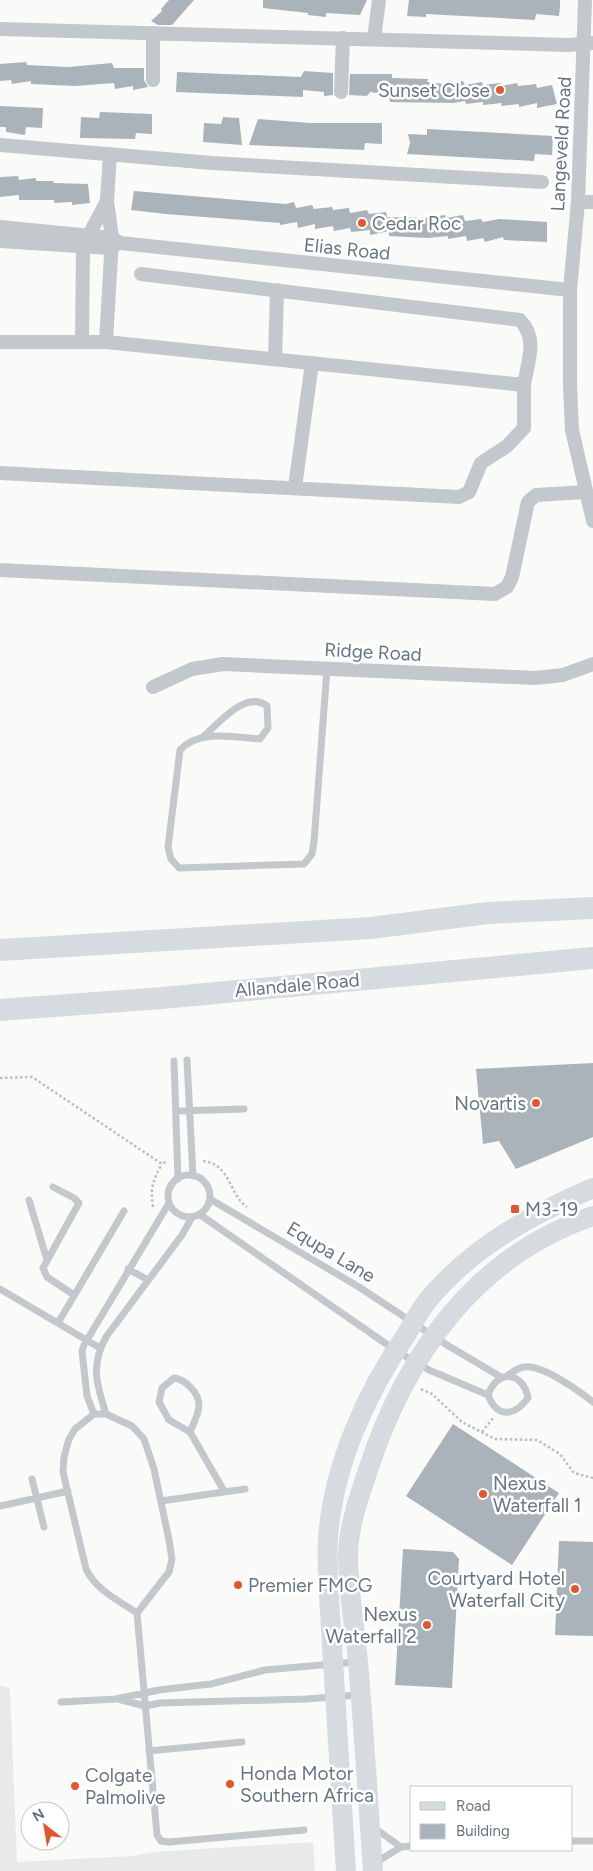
<svg xmlns="http://www.w3.org/2000/svg" width="593" height="1871" viewBox="0 0 593 1871" font-family="Figtree,sans-serif">
<style>
.built{fill:#e8e9e9}
.building{fill:#aab3b9}
.lines{fill:none;stroke-linecap:round;stroke-linejoin:round}
.path{stroke:#bbbfc2;stroke-width:2.5;stroke-dasharray:2.5 2.5;stroke-linecap:butt}
.lane{stroke:#c3c8cc;stroke-width:7}
.street{stroke:#c3c8cc;stroke-width:14}
.secondary{stroke:#d6dbdf;stroke-width:20}
.primary{stroke:#d6dbdf;stroke-width:22}
.poi-dot{fill:#e4572e;stroke:#fff;stroke-width:2}
.labels{text-anchor:middle;dominant-baseline:central;stroke-width:5;stroke-linejoin:round;paint-order:stroke}
.poi-label{font-size:19px;fill:#657683;stroke:#fff;text-anchor:start}
.street-label{font-size:19px;fill:#657683;stroke:#fff}
</style>
<rect width="100%" height="100%" fill="#fafaf8"/>
<path class="built" d="M 0,1686 L 10,1688 L 17,1862 L 134,1856 L 153,1852 L 313,1842 L 315,1871 L 0,1871 Z"/>
<path class="building" d="M 169,0 L 194,0 L 172,25 L 158,25 L 151,21 L 162,11 L 161,9 Z
M 263,0 L 367,0 L 360,15 L 326,13 L 326,17 L 308,15 L 308,13 L 263,8 Z
M 409,0 L 560,0 L 560,6 L 559,16 L 536,14 L 535,20 L 426,14 L 426,17 L 407,16 Z
M 26,62 L 27,65 L 68,67 L 112,63 L 114,68 L 144,68 L 144,80 L 148,87 L 133,90 L 133,86 L 115,89 L 114,83 L 75,86 L 31,84 L 31,81 L 12,84 L 11,80 L 0,81 L 0,64 Z
M 304,71 L 333,73 L 333,95 L 324,96 L 324,92 L 303,90 L 303,97 L 176,92 L 177,72 L 301,77 Z
M 350,74 L 392,74 L 392,78 L 428,79 L 427,82 L 444,84 L 463,81 L 465,85 L 482,82 L 483,85 L 500,83 L 501,86 L 517,83 L 518,86 L 536,84 L 537,88 L 552,85 L 557,104 L 537,108 L 537,103 L 519,107 L 519,104 L 501,106 L 502,103 L 483,105 L 483,102 L 466,104 L 465,101 L 453,103 L 390,102 L 389,95 L 370,92 L 367,96 L 349,95 Z
M 0,106 L 43,108 L 42,128 L 26,127 L 25,135 L 6,132 L 6,127 L 0,127 Z
M 100,112 L 152,114 L 152,134 L 136,133 L 135,139 L 80,138 L 81,117 L 99,118 Z
M 223,117 L 239,118 L 242,145 L 203,142 L 204,123 L 221,124 Z
M 258,119 L 310,123 L 382,123 L 382,144 L 365,143 L 364,150 L 249,145 Z
M 427,129 L 553,136 L 552,155 L 535,154 L 534,161 L 407,154 L 410,143 L 408,134 L 427,135 Z
M 18,176 L 19,180 L 36,178 L 36,181 L 53,181 L 54,183 L 88,184 L 90,203 L 72,205 L 72,202 L 54,203 L 54,200 L 19,200 L 19,195 L 0,197 L 0,177 Z
M 134,191 L 286,204 L 294,202 L 296,208 L 312,205 L 314,209 L 332,207 L 333,210 L 349,208 L 350,213 L 367,210 L 369,214 L 386,212 L 387,217 L 425,218 L 445,215 L 446,218 L 463,215 L 465,221 L 481,219 L 483,222 L 499,219 L 547,222 L 547,242 L 504,240 L 503,237 L 485,242 L 483,238 L 467,241 L 466,236 L 448,239 L 448,236 L 428,238 L 389,236 L 389,231 L 370,235 L 370,230 L 351,232 L 350,228 L 334,231 L 333,226 L 315,229 L 315,224 L 298,228 L 297,222 L 280,225 L 280,223 L 166,214 L 131,210 Z
M 593,1063 L 593,1137 L 516,1169 L 499,1141 L 483,1144 L 476,1069 Z
M 453,1424 L 559,1493 L 512,1565 L 406,1496 Z
M 559,1541 L 593,1542 L 593,1636 L 555,1635 Z
M 403,1549 L 453,1552 L 459,1559 L 452,1688 L 395,1685 Z"/>
<g class="lines">
<path class="path" d="M 0,1078 L 32,1077 L 162,1164 L 167,1161
M 203,1161 C 231,1164 229,1195 247,1207
M 153,1207 C 150,1189 153,1179 162,1164
M 421,1389 L 432,1394 L 462,1422 L 495,1439 L 537,1440 L 560,1454 L 574,1473 L 593,1478
M 482,1432 L 493,1418"/>
<path class="lane" d="M 204,736 C 220,722 246,690 267,706 L 268,728 L 260,739 C 233,737 200,729 180,750 L 168,847 L 171,859 L 179,868 L 304,864 L 312,854 L 314,842 L 327,669
M 187,1060 L 193,1176
M 174,1061 L 178,1179
M 176,1111 L 244,1109
M168 1196a21 21 0 1 1 42 0a21 21 0 1 1-42 0Z
M 53,1187 L 74,1198 L 79,1203 L 43,1268 L 47,1277 L 74,1295
M 210,1199 L 359,1287 L 447,1345 L 501,1377
M 29,1200 L 47,1260
M 199,1214 L 395,1350 L 429,1370 L 488,1395 C 497,1418 514,1417 528,1398 C 523,1371 497,1369 488,1395
M 128,1269 L 148,1280
M 0,1289 L 100,1348
M 58,1323 L 124,1211
M 507,1376 C 512,1372 517,1368 524,1367 C 542,1364 579,1391 593,1402
M 94,1414 L 87,1396 L 82,1351 L 84,1345 L 169,1203
M 106,1414 C 97,1385 90,1366 106,1337 L 182,1235 L 192,1217
M 190,1432 L 169,1420 L 159,1402 L 162,1388 L 174,1378 C 185,1379 199,1393 199,1405 C 199,1413 193,1425 190,1432 L 224,1491
M 32,1479 L 44,1527
M 161,1501 L 245,1489
M 0,1506 L 68,1491
M 137,1613 C 118,1600 96,1590 86,1569 L 63,1472 L 64,1457 L 69,1439 L 75,1429 L 94,1414 L 106,1414 L 132,1426 L 144,1439 L 154,1469 L 169,1540 L 172,1559 L 169,1572 L 137,1613 L 157,1835 L 161,1841 L 169,1842 L 304,1830
M 118,1699 L 145,1706 L 160,1703 L 306,1699 L 358,1695
M 61,1702 L 116,1699 L 159,1690 L 211,1684 L 265,1670 L 355,1662
M 149,1751 L 242,1742
M 373,1827 L 401,1847
M 572,1841 L 593,1841
M 375,1863 L 401,1847 L 412,1846"/>
<path class="street" d="M 585,0 L 578,202 L 570,290 L 570,385 L 572,430 L 593,521
M 0,29 L 569,45 L 593,43
M 153,33 L 153,80
M 374,39 L 379,0
M 341,92 L 343,38
M 0,145 L 212,163 L 542,182
M 578,202 L 593,202
M 0,227 L 112,238 L 120,243 L 570,290
M 0,241 L 110,248 L 117,244
M 141,274 L 520,320 C 538,339 528,360 524,385
M 0,342 L 106,342 L 524,385 L 524,428 L 507,446 L 481,463 L 469,492 L 459,497 L 0,473
M 82,342 L 83,246 L 107,201
M 106,342 L 112,238 L 107,201 L 110,154
M 275,359 L 277,290
M 295,487 L 312,363
M 0,570 L 495,594 L 507,587 L 512,577 L 528,502 L 536,495 L 585,492
M 153,687 L 192,669 L 223,664 L 535,678 L 563,675 L 593,664"/>
<path class="secondary" d="M 346,1871 L 328,1580 C 328,1566 327,1552 328,1538 C 333,1467 366,1393 406,1335 C 413,1323 420,1310 428,1300 C 472,1247 532,1214 593,1188
M 373,1871 C 368,1801 364,1732 358,1662 C 355,1627 348,1591 348,1556 C 348,1527 360,1494 369,1467 C 407,1353 476,1256 593,1216"/>
<path class="primary" d="M 0,950 L 371,928 L 488,913 L 593,908
M 0,1010 L 162,998 L 593,958"/>
</g>
<g class="poi-dot">
<circle cx="500" cy="90" r="5"/>
<circle cx="362" cy="223" r="5"/>
<circle cx="536" cy="1103" r="5"/>
<rect x="510" y="1204" width="10" height="10" rx="2.5"/>
<circle cx="483" cy="1494" r="5"/>
<circle cx="238" cy="1585" r="5"/>
<circle cx="575" cy="1589" r="5"/>
<circle cx="427" cy="1625" r="5"/>
<circle cx="230" cy="1784" r="5"/>
<circle cx="75" cy="1786" r="5"/>
</g>
<g class="labels">
<g class="poi-label">
<text x="490" y="90" text-anchor="end">Sunset Close</text>
<text x="372" y="223">Cedar Roc</text>
<text x="526" y="1103" text-anchor="end">Novartis</text>
<text x="525" y="1209">M3-19</text>
<text x="493" y="1483">Nexus<tspan x="493" dy="22">Waterfall 1</tspan></text>
<text x="565" y="1578" text-anchor="end">Courtyard Hotel<tspan x="565" dy="22">Waterfall City</tspan></text>
<text x="248" y="1585">Premier FMCG</text>
<text x="417" y="1614" text-anchor="end">Nexus<tspan x="417" dy="22">Waterfall 2</tspan></text>
<text x="240" y="1773">Honda Motor<tspan x="240" dy="22">Southern Africa</tspan></text>
<text x="85" y="1775">Colgate<tspan x="85" dy="22">Palmolive</tspan></text>
</g>
<g class="street-label">
<text transform="translate(561 144) rotate(-87)">Langeveld Road</text>
<text transform="translate(347 249) rotate(6)">Elias Road</text>
<text transform="translate(373 652) rotate(3)">Ridge Road</text>
<text transform="translate(297 985) rotate(-5)">Allandale Road</text>
<text transform="translate(331 1252) rotate(31)">Equpa Lane</text>
</g>
</g>
<rect x="410" y="1786" width="162" height="65" fill="#ffffff" stroke="#c1c8cd"/>
<rect x="420" y="1802" width="25" height="8" fill="#d6dbdf" stroke="#c1c8cd"/>
<text x="456" y="1811" font-size="15" fill="#657683">Road</text>
<rect x="420" y="1824" width="25" height="15" fill="#aab3b9" stroke="#c1c8cd"/>
<text x="456" y="1836" font-size="15" fill="#657683">Building</text>
<g transform="translate(45 1826) rotate(329)"><circle r="24" fill="#ffffff" stroke="#c1c8cd"/>
<path d="M0-4L9 19L0 12L-9 19Z" fill="#e4572e"/>
<text y="-8" font-size="14" font-weight="bold" text-anchor="middle" fill="#657683">N</text>
</g>
</svg>
